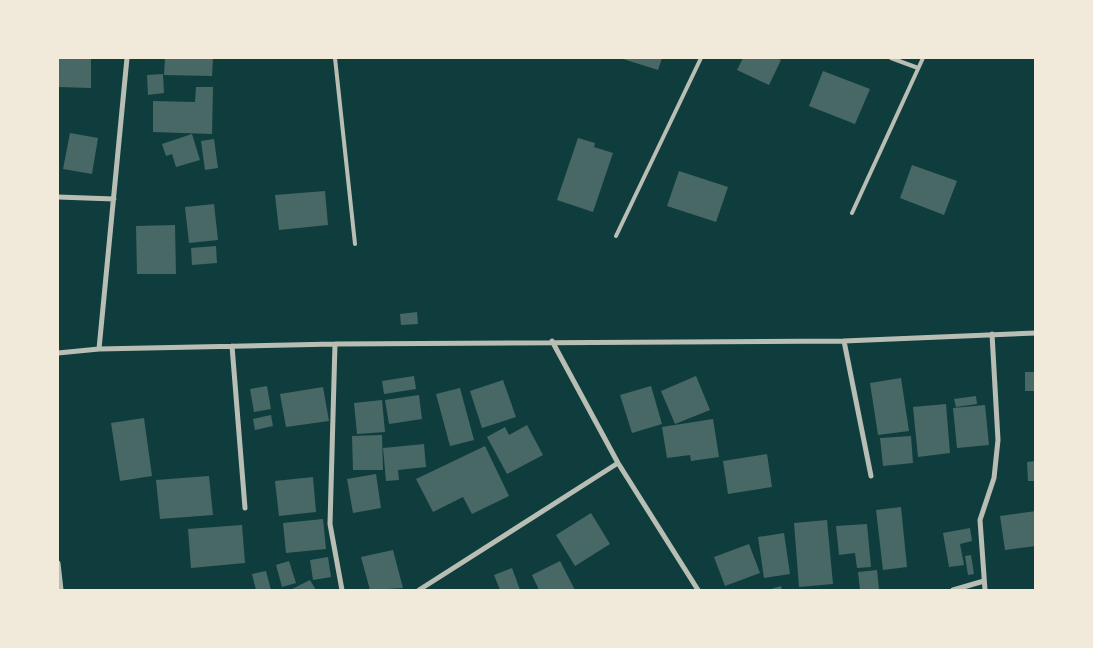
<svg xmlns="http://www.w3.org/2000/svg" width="1093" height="648" viewBox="0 0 1093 648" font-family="Manrope,sans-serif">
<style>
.building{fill:#486865}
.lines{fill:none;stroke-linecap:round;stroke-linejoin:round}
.service{stroke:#b8beb3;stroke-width:4}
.minor{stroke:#b8beb3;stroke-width:5}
</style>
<rect width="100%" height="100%" fill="#0f3d3e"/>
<path class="building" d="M 58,58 L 91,58 L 91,88 L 58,87 Z
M 165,58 L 213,58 L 212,76 L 164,75 Z
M 620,58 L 662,58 L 658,70 Z
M 743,58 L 776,58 L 781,60 L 769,85 L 737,70 Z
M 823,71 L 870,89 L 855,124 L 809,106 Z
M 163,74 L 164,93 L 148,95 L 147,75 Z
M 196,87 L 213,87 L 212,134 L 153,132 L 153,101 L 195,102 Z
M 70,133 L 98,138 L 92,174 L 63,169 Z
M 192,134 L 200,160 L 176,167 L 172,154 L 166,156 L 162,144 Z
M 578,138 L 595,143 L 594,147 L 613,153 L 593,212 L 557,200 Z
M 214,139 L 218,168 L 205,170 L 201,141 Z
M 912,165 L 957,181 L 944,215 L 900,198 Z
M 679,171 L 728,187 L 716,222 L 667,206 Z
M 325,191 L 328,225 L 279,230 L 275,195 Z
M 214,204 L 218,240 L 189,243 L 185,207 Z
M 175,225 L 176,274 L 137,274 L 136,226 Z
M 216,246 L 217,263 L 192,265 L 191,248 Z
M 417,312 L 418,324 L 401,325 L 400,314 Z
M 1025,372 L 1036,372 L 1036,391 L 1025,391 Z
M 414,376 L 416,389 L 384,394 L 382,381 Z
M 696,376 L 710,410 L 675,424 L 661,391 Z
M 901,378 L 909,431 L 878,435 L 870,383 Z
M 503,380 L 516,417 L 482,428 L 470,391 Z
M 267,386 L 271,409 L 254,412 L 250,389 Z
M 651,386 L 662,424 L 632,433 L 620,395 Z
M 323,387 L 329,421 L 286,427 L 280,394 Z
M 460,388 L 474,440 L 450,446 L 436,394 Z
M 419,395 L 422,419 L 389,424 L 385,400 Z
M 976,396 L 977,404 L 956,407 L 954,399 Z
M 382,400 L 385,432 L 357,434 L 354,403 Z
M 946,404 L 950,453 L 918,457 L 913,407 Z
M 985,405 L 989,445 L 957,448 L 953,408 Z
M 271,415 L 273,426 L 255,430 L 253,419 Z
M 144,418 L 152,476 L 120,481 L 111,423 Z
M 713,419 L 719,457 L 691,461 L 690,455 L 667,458 L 662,427 Z
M 527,425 L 543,455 L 507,474 L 487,437 L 505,427 L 509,435 Z
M 382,435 L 383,470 L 353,470 L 352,436 Z
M 911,436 L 913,463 L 883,466 L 880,438 Z
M 424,444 L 426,467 L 398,470 L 399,480 L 386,481 L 383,448 Z
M 485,446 L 509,496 L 472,514 L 463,497 L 433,512 L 416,479 Z
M 767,454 L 772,487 L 728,494 L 723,461 Z
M 1036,461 L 1036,481 L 1028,481 L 1027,462 Z
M 376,474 L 381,508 L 353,513 L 347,479 Z
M 209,476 L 213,515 L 160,519 L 156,480 Z
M 313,477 L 316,512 L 279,516 L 275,481 Z
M 901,507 L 907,567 L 883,570 L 876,510 Z
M 1036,511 L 1036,546 L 1005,550 L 1000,516 Z
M 591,513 L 610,544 L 575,566 L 556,535 Z
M 323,519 L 326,549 L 286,553 L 283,523 Z
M 827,520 L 833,584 L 799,587 L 794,523 Z
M 867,524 L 871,567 L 857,568 L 855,553 L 839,555 L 836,526 Z
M 242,525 L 245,563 L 191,568 L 188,529 Z
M 970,528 L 972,541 L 960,544 L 964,565 L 949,567 L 943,533 Z
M 784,533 L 790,574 L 764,578 L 758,537 Z
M 749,544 L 760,573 L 725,586 L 714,557 Z
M 393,550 L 403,588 L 370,590 L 361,557 Z
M 971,555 L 974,574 L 968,575 L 965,556 Z
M 328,557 L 331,577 L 313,580 L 310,560 Z
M 289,561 L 296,583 L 282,587 L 276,565 Z
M 560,561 L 575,590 L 539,590 L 532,575 Z
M 512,568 L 520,590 L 500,590 L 494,575 Z
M 877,570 L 879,590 L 860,590 L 858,572 Z
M 266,571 L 271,590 L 256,590 L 252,574 Z
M 310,580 L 316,590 L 290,590 Z
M 781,586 L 782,590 L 768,590 Z"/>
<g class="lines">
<path class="service" d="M 335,58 L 355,244
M 891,58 L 918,68
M 852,213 L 923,58
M 616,236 L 701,58"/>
<path class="minor" d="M 58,197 L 114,199
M 552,341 L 618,463 L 698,590
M 844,341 L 871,476
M 335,344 L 330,524 L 342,590
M 232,346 L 245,508
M 99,349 L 127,58
M 58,353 L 99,349 L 335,344 L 844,341 L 1036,333
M 58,563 L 61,590
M 419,590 L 618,463
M 953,590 L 984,581
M 985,590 L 980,520 L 994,478 L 998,440 L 992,334"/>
</g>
<rect width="1093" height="648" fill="none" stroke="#f1e9da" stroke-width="118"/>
</svg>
